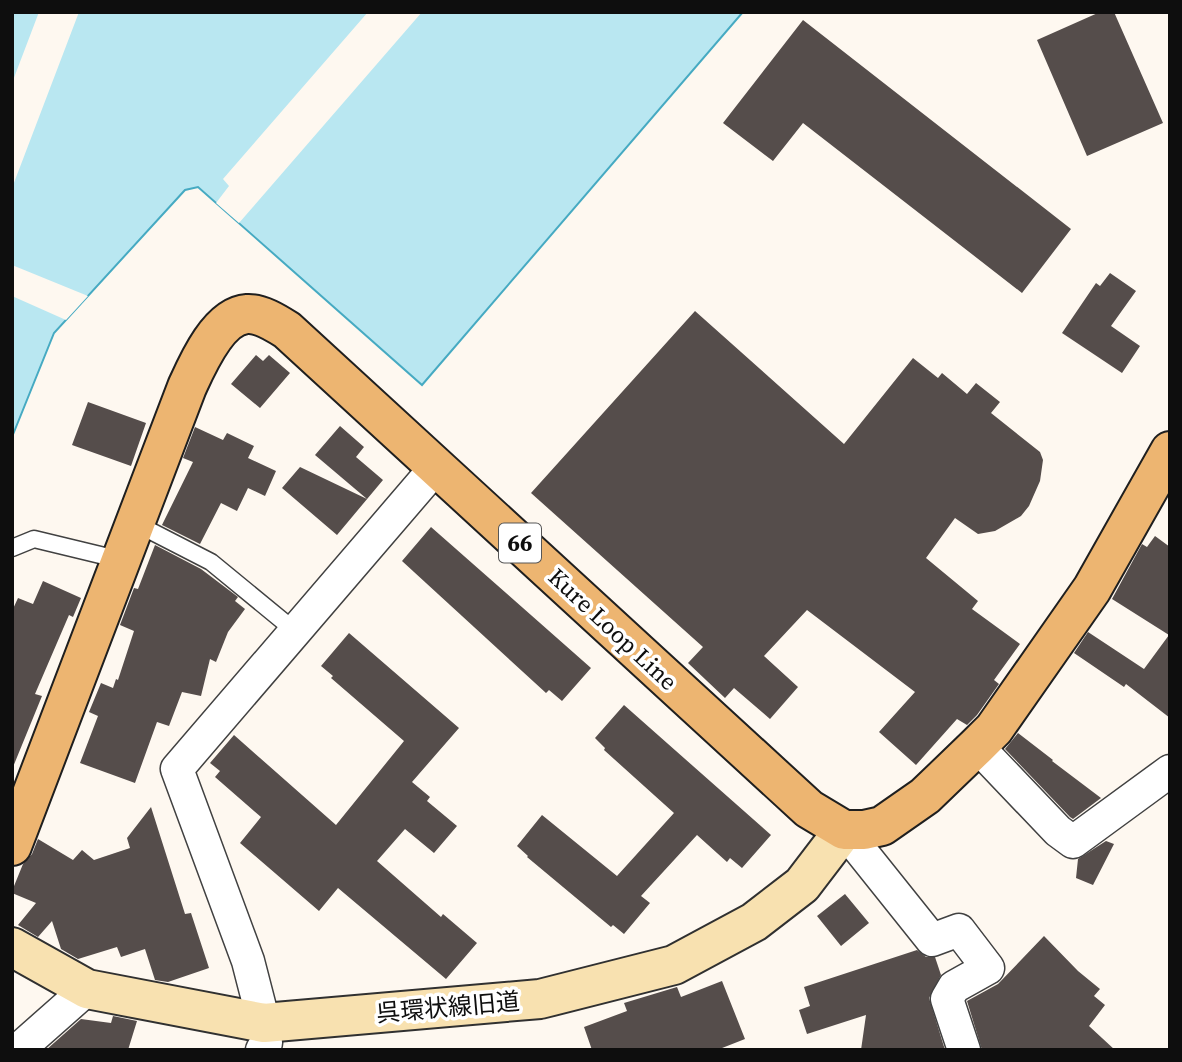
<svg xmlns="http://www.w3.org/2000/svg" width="1182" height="1062" viewBox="0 0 1182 1062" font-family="'Source Serif 4','Noto Sans JP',serif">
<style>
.water{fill:#b9e7f1;stroke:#46aac2;stroke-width:2}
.pier{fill:#fef8f0}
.building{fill:#554d4b}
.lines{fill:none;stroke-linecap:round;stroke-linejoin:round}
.lane-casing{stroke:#414141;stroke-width:19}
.street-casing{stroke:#414141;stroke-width:35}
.secondary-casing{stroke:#303030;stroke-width:42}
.primary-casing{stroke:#1f1f1f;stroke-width:42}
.lane{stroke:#fff;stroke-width:16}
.street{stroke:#fff;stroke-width:32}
.secondary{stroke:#f8e1b0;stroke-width:38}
.primary{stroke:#edb571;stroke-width:38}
.labels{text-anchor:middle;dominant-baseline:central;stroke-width:7;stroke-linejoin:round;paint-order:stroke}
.shield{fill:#fff;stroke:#565656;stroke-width:2}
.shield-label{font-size:23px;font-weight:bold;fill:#0e0e0e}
.street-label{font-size:24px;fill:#0e0e0e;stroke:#fff}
</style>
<rect width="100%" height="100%" fill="#fef8f0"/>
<path class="water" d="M 12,12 L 743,12 L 422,385 L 198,187 L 185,190 L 54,333 L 12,437 Z"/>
<path class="pier" d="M 39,12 L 79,12 L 12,188 L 12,83 Z
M 368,12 L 422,12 L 239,223 L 216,203 L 229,186 L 223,179 Z
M 12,265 L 88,296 L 66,320 L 12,296 Z"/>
<path class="building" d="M 1100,12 L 1114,12 L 1163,123 L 1087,156 L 1037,40 Z
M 803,20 L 1071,229 L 1022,293 L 803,123 L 773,161 L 723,123 Z
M 1110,273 L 1136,291 L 1111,326 L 1140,346 L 1122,373 L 1062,333 L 1096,283 L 1100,286 Z
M 695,311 L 844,444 L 913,358 L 938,378 L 942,373 L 967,394 L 976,383 L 1000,402 L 991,413 L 1040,452 L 1043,460 L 1040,481 L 1029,506 L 1021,516 L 995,531 L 978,534 L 955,518 L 926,558 L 978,601 L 972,609 L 1020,644 L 994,680 L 999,684 L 977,715 L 967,725 L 957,719 L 916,765 L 879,732 L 915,692 L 807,610 L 764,656 L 798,687 L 770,719 L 734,688 L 725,698 L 688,663 L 703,647 L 531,493 Z
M 256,355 L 263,361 L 269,355 L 290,373 L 260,408 L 231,384 Z
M 88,402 L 146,423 L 131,466 L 72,445 Z
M 340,426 L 364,447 L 356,457 L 383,480 L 337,535 L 282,488 L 300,467 L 367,499 L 315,455 Z
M 195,427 L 223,440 L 227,433 L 254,446 L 248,458 L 276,471 L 265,496 L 248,488 L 237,511 L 221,503 L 200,544 L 162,525 L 193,462 L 183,458 Z
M 431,527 L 591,668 L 562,701 L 549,690 L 546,693 L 402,561 Z
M 1155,536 L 1170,547 L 1170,718 L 1126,684 L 1124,687 L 1074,653 L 1088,632 L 1144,669 L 1169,635 L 1112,599 L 1142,544 L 1147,547 Z
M 155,545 L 201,569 L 238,597 L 235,601 L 245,609 L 228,632 L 216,662 L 210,659 L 201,696 L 182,692 L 169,726 L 157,722 L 135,783 L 80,763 L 98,716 L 89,712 L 101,683 L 113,688 L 116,679 L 118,680 L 134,631 L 120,625 L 134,588 L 138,589 Z
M 43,581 L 81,598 L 73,617 L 69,615 L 35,694 L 42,696 L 13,767 L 12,611 L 18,598 L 33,604 Z
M 349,633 L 459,728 L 412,782 L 430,797 L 427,801 L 457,826 L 434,853 L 405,829 L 377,861 L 441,917 L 443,914 L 477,943 L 446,979 L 338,888 L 319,911 L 240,843 L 261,817 L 215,777 L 220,771 L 210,763 L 234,735 L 336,825 L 404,741 L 331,678 L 333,676 L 321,666 Z
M 624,705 L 771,835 L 742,868 L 730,858 L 727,862 L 697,835 L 641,896 L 650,903 L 624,934 L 613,925 L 611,927 L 527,857 L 528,856 L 517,846 L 542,815 L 617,876 L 674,813 L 604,750 L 605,748 L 595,738 Z
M 1018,733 L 1053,760 L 1052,761 L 1101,798 L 1073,819 L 1070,817 L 1005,749 Z
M 151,807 L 185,914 L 191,913 L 209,968 L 168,982 L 155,980 L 145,949 L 121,957 L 117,947 L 78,959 L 61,949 L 52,921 L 38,937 L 18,925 L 36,903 L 12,893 L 12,891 L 23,864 L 32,854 L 38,839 L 73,860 L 82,850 L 94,860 L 130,848 L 127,838 Z
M 1106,841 L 1114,844 L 1093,885 L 1076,878 L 1078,859 Z
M 845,894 L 869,923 L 841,946 L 817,916 Z
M 1044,936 L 1078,971 L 1100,989 L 1094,996 L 1105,1005 L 1089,1026 L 1115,1050 L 982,1050 L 967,1001 L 998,984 Z
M 917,950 L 926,957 L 935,957 L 941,975 L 929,998 L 945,1050 L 861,1050 L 866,1015 L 807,1034 L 799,1010 L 810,1006 L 804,987 Z
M 722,981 L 745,1039 L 717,1050 L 592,1050 L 584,1027 L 627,1011 L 624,1003 L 677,987 L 681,997 Z
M 113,1016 L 137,1021 L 128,1050 L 46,1050 L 81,1019 L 111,1023 Z"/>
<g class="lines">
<g class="lane-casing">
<path id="lane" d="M 137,524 L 211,562 L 295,631
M 12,548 L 34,539 L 121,560"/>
</g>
<g class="street-casing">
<path id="street" d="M 977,746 L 1058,831 L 1073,842 L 1170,771
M 844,830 L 932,940 L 959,930 L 988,968 L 954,987 L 947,999 L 964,1050
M 18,1050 L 87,989
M 262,1050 L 266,1043 L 264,1023 L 248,961 L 177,769 L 437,466"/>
</g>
<g class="secondary-casing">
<path id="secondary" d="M 12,947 L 87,989 L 264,1023 L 540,999 L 674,965 L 754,922 L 802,885 L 844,830"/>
</g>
<g class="primary-casing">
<path id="primary" d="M 12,846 L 187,387 C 197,365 218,316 247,314 C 260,313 276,323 287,330 L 809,809 L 844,830 L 864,830 L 882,826 L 925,796 L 977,746 L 994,729 L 1092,589 L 1170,451"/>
</g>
<use href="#lane" class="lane"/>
<use href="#street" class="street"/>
<use href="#secondary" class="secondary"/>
<use href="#primary" class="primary"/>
</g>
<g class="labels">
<rect class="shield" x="499" y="523.5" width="42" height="39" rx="5"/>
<g class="shield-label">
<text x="520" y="543">66</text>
</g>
<g class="street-label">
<text transform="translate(613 629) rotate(43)">Kure Loop Line</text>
<text transform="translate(448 1007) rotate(-5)">呉環状線旧道</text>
</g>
</g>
<rect width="1182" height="1062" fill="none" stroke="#0e0e0e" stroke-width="28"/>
</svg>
